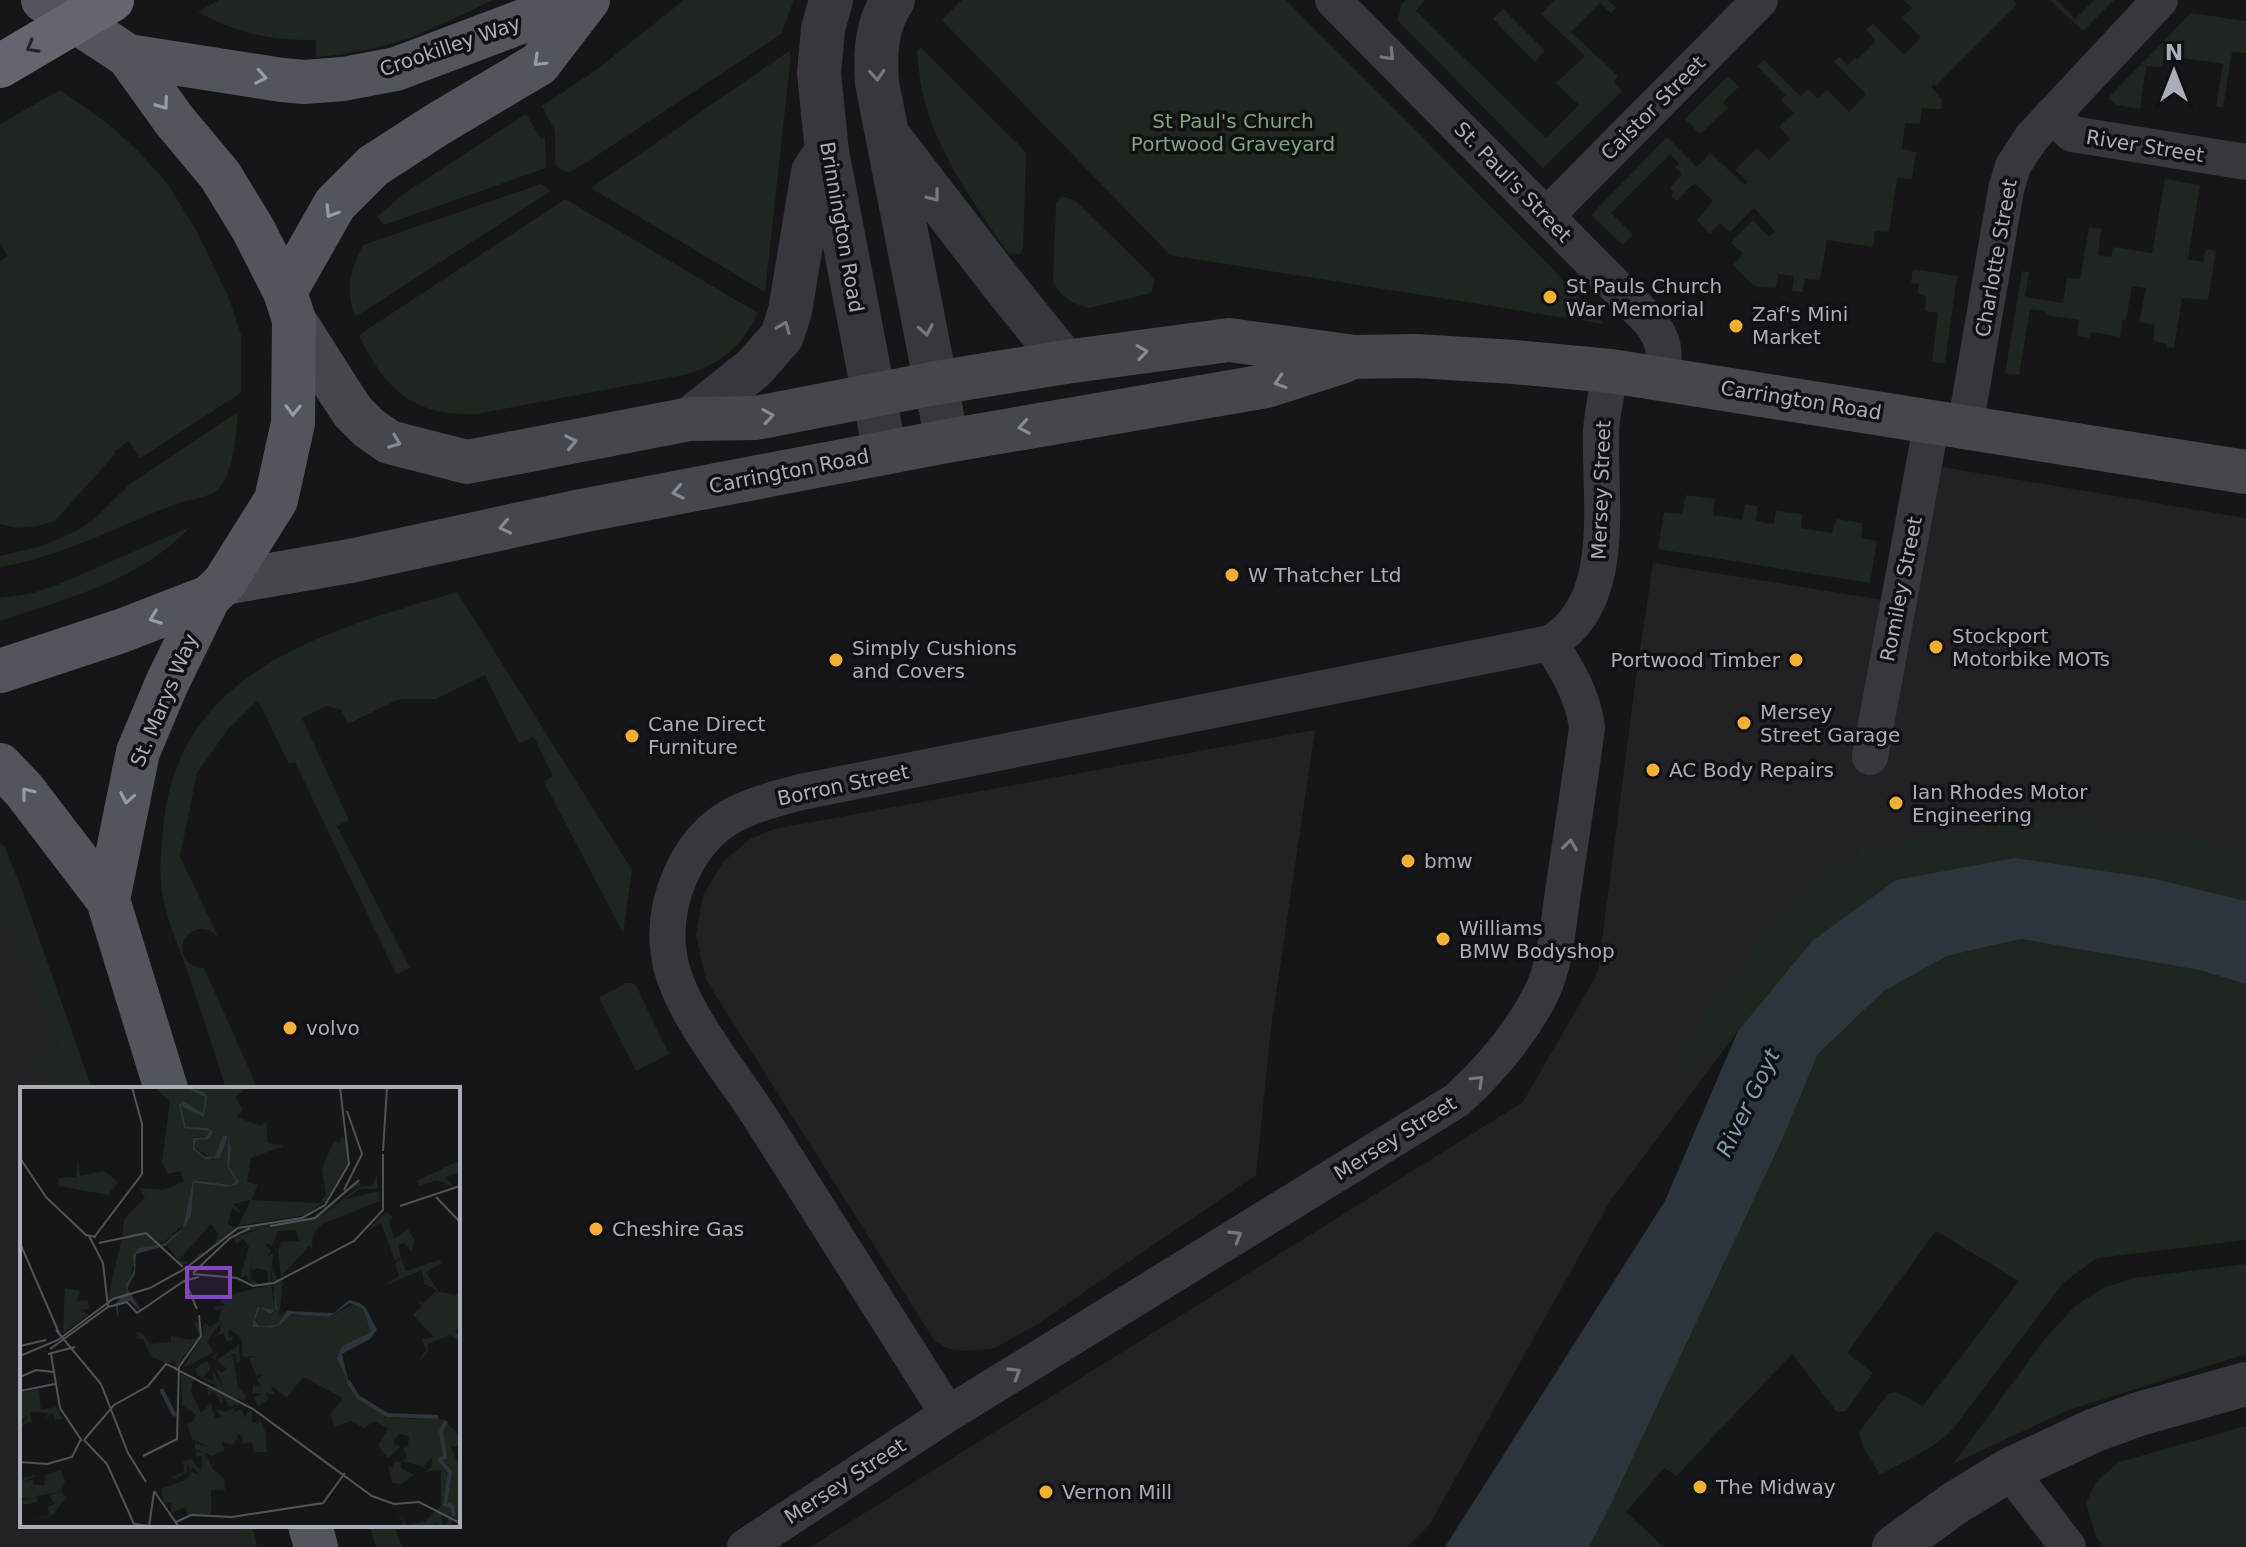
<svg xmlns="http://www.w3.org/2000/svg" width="2246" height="1547" viewBox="0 0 2246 1547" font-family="'DejaVu Sans',sans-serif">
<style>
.built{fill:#222225}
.green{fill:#1e261f}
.water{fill:#2c353c}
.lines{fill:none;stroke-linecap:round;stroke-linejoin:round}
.minor{stroke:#37383d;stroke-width:36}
.tertiary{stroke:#37383d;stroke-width:44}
.secondary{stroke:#45474d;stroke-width:44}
.primary{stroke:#53555c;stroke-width:44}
.motorway-bridge{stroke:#63666e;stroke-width:44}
.oneway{stroke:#26262a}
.oneway2{stroke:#757881}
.oneway3{stroke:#979ba6}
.oneway4{stroke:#858993}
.poi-dot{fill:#f2b134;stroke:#111113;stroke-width:3}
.labels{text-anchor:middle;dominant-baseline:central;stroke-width:7;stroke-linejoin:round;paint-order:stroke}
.street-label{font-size:20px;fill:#a8adb8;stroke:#111113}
.park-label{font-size:20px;fill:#7fa381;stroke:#111113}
.poi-label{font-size:20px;fill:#a8adb8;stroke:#111113;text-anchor:start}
.water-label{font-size:22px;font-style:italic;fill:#7f9bb3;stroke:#111113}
.inset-river{fill:none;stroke:#2c353c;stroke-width:4}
.inset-road{fill:none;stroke:#505258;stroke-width:2}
.view{fill:#8446be;fill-opacity:0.15;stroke:#8446be;stroke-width:4}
.inset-edge{fill:none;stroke:#a8adb8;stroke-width:4}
</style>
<rect width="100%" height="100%" fill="#161618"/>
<path class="built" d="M 1930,465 L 2246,518 L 2246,869 L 2110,833 L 1905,854 L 1820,922 L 1610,1201 L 1430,1524 L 1407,1547 L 810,1547 L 1523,1102 L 1598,972 L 1636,677 L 1653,563 L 1902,603 Z
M 1315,730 L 1271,1028 L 1256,1175 L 1036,1325 L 995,1348 L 967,1351 L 949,1349 L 934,1340 L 706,980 L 696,935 L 703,895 L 724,861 L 750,839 L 774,829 Z
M 0,843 L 4,846 L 19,882 L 92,1089 L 22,1089 L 22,1525 L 252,1525 L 257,1547 L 0,1547 Z"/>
<path class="green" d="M 219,0 L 492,0 C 431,31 386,52 316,57 L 316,40 C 274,41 235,33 198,12 Z
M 684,0 L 794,0 L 781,34 L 584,164 L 570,172 L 561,170 L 555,164 L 555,131 L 542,106 L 596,70 Z
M 962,0 L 1286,0 L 1549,265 L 1604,324 L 1170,255 L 942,20 Z
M 1406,0 L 1425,0 L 1416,11 L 1546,138 L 1579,105 L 1556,83 L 1585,56 L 1541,14 L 1555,0 L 1608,0 L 1616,8 L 1611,13 L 1600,3 L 1571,32 L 1618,76 L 1614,82 L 1622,91 L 1543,168 L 1398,21 L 1401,5 Z
M 1904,0 L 2013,0 L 2017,4 L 1936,86 L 1934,84 L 1931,87 L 1942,99 L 1941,109 L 1922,108 L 1920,124 L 1905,123 L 1902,149 L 1916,152 L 1912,179 L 1897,178 L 1889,232 L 1875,231 L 1873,247 L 1827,240 L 1820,280 L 1805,279 L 1803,292 L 1792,291 L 1794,276 L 1778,274 L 1776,288 L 1754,286 L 1733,265 L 1743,254 L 1731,242 L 1753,220 L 1769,237 L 1775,231 L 1754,208 L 1730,232 L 1720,223 L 1710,234 L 1697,220 L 1713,201 L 1696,184 L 1691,186 L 1677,201 L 1671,196 L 1674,192 L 1670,188 L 1682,174 L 1675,168 L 1679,163 L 1670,154 L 1611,213 L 1633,235 L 1623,245 L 1591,215 L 1667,137 L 1697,167 L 1710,153 L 1745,185 L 1748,182 L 1735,170 L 1757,148 L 1769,160 L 1790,139 L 1779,126 L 1794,113 L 1781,100 L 1786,95 L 1757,66 L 1764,60 L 1800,96 L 1808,89 L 1818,99 L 1827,90 L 1849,112 L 1866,94 L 1834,62 L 1839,57 L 1847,65 L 1855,58 L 1857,60 L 1876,41 L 1866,30 L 1873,24 L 1904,55 L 1921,37 L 1902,18 L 1912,8 Z
M 2050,0 L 2056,0 L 2075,19 L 2094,0 L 2114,0 L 2083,31 Z
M 1503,9 L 1545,51 L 1535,62 L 1493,19 Z
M 2191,13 L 2246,21 L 2246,53 L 2232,52 L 2223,108 L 2216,106 L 2223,64 L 2164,55 L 2162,67 L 2146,66 L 2140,109 L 2116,105 L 2108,98 Z
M 920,47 L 1022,148 L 1026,153 L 1023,249 L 1020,254 L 1009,254 C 977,208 942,160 926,106 C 920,88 919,69 917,51 Z
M 789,51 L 791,55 L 765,292 L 591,188 Z
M 1728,76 L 1739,87 L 1723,102 L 1728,108 L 1700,134 L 1685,119 Z
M 60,90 L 108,124 L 136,149 L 167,183 L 196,230 L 229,298 L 241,335 L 241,393 L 140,458 L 129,441 L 114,452 L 115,454 L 55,521 L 37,526 L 17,528 L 0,524 L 0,261 L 8,256 L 0,243 L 0,124 Z
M 526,114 L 541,139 L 545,137 L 546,168 L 384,225 L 377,217 L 406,192 Z
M 2165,179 L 2200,185 L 2188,259 L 2203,262 L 2206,249 L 2216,251 L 2208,300 L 2182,298 L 2174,348 L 2167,347 L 2167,344 L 2153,341 L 2155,325 L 2139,322 L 2146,288 L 2132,286 L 2126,320 L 2122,320 L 2120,337 L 2091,332 L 2089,338 L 2077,336 L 2079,320 L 2046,315 L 2046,311 L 2030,309 L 2019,375 L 2005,374 L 2022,271 L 2029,272 L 2025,297 L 2063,303 L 2067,278 L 2080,279 L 2089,227 L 2101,229 L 2098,255 L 2111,257 L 2113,247 L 2152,253 Z
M 541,184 L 551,191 L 355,317 C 345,288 350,272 363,245 Z
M 1062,196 L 1076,201 L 1150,274 L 1155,282 L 1151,293 L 1089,308 L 1073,303 L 1061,294 L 1053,282 L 1056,203 Z
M 565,199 L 758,313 C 740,349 721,364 684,375 L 476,414 C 413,416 385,390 359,335 Z
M 1913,269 L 1957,276 L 1945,363 L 1932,362 L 1938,313 L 1925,311 L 1926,296 L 1918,294 L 1919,284 L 1911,283 Z
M 238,412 C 236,433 234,472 219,488 C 208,499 188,499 173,505 C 116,527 61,557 0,567 L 0,556 L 42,546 L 76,531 L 92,521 L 129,485 Z
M 1686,495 L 1715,499 L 1713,515 L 1742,520 L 1745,504 L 1758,506 L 1756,521 L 1774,524 L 1776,511 L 1802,514 L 1801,528 L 1832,533 L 1836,519 L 1863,523 L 1861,538 L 1877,541 L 1870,583 L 1658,549 L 1664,512 L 1682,514 Z
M 190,527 C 142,580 65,599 0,621 L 0,598 L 30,594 L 57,585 Z
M 457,592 L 632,870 L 623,933 L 544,782 L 553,776 L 534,737 L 519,743 L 485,675 L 436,699 L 399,699 L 348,724 L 341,710 L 327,706 L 302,718 L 349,820 L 337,826 L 410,968 L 396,974 L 295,762 L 289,764 L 258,700 L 229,728 L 197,773 L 180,856 L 218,937 C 206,925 194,927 184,939 C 179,956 187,967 204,968 L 258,1089 L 226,1089 C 214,1050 201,1012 188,973 C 179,947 166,919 162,892 C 159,872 161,850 163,831 C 175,669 327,631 457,592 Z
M 2088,813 L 2086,824 L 2246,848 L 2246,901 L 2156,879 L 1812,941 L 1738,1031 L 1695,1069 L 1675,1054 L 1769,929 L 1812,878 L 1859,854 L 1860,848 Z
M 0,843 L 4,846 L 19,882 L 92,1089 L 34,1089 L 49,1079 L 34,1056 L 60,1047 L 23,960 L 0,915 Z
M 2021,939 L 2199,970 L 2246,984 L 2246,1240 L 2097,1258 L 2064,1282 L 1952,1430 L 1933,1446 L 1880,1475 L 1862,1445 L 1859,1432 L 1889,1393 L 1897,1392 L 1923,1406 L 2019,1281 L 1936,1231 L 1847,1353 L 1873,1373 L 1846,1411 L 1837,1412 L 1792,1354 L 1712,1438 L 1677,1476 L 1664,1468 L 1626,1512 L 1664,1547 L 1589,1547 L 1612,1502 L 1782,1140 L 1818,1054 L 1884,991 L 1947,956 Z
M 626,983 L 632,983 L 636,986 L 669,1054 L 636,1071 L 599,998 Z
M 2246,1264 L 2246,1354 L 2066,1411 L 1953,1464 L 2045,1339 L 2075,1306 L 2103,1288 L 2134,1278 Z
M 2246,1426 L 2246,1547 L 2104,1547 L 2096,1537 L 2086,1503 L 2096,1482 L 2119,1462 Z
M 233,1525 L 252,1525 L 257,1547 L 240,1547 Z
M 369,1525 L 394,1525 L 402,1547 L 376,1547 Z"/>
<path class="water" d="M 2015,858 L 2156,879 L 2246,901 L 2246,984 L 2199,970 L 2021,939 L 1947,956 L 1884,991 L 1818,1054 L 1782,1140 L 1612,1502 L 1589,1547 L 1445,1547 L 1665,1201 L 1738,1031 L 1812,941 L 1896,880 Z"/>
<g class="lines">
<path class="minor" d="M 1333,0 L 1649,320 C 1666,342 1665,352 1662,378
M 2052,115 L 2072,134 L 2246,162
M 1546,216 L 1760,0
M 1965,427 L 2006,190 L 2013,166 L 2032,137 L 2160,0
M 1870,757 L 1932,421
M 948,1414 C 885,1315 823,1216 760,1117 C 732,1073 676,1007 669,955 C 661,904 686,841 733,815 C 755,804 778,798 801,792 L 1550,643 C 1619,604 1599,500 1601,432 C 1602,412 1607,391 1611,371
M 2009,1470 L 2068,1547
M 745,1547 L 948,1414 L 1457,1100 C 1491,1069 1520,1035 1541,994 C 1556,963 1558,925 1563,892 C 1571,837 1580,782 1587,727 C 1583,696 1567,669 1550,643"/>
<path class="tertiary" d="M 831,0 L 823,29 L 819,73 L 827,152 L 885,453
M 893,0 C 876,25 875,54 877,83 L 947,441
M 893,142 L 1000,281 L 1065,362
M 690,419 L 754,368 L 782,336 L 790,311 L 813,172 L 825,154
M 1894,1547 L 1955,1503 L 2009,1470 L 2095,1430 L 2139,1414 L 2246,1384"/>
<path class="secondary" d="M 294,320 L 341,394 L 353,412 L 369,428 L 389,442 L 467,462 L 690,419 L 756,418 L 936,383 L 1065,362 L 1229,340 L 1354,357 L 1416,356 L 1514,362 L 1611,371 L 2246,472
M 224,583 L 350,561 L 581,511 L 947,441 L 1266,386 L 1344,361"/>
<path class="primary" d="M 128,56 L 282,80 L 304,82 L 343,79 L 396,69 L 579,0
M 285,292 L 335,204 L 373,166 L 438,124 L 539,64 L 588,0
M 0,671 L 121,631 L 209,597 L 224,583 L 276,500 L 293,423 L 294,320 L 285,292 L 253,229 L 220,175 L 174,120 L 128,56 L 43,0
M 0,765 L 24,790 L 108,900 L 166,1089
M 108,900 L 138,752 L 167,683 L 209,597
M 310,1525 L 316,1547"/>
<path class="motorway-bridge" d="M 0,66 L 112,0"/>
</g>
<defs><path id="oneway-chevron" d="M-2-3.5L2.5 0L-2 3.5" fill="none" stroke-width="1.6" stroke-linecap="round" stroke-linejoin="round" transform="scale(2)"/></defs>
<use class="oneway" href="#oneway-chevron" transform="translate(32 47) rotate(150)"/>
<g class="oneway2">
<use href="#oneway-chevron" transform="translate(1389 55) rotate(46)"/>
<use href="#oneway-chevron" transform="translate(877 75) rotate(86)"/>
<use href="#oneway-chevron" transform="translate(934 196) rotate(52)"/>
<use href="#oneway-chevron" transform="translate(784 327) rotate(-68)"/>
<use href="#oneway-chevron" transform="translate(926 330) rotate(79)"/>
<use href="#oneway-chevron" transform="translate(1570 845) rotate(-82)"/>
<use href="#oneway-chevron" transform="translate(1478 1081) rotate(-44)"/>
<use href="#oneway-chevron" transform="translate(1236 1236) rotate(-32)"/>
<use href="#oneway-chevron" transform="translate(1015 1373) rotate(-32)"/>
</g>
<g class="oneway3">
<use href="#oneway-chevron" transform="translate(539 61) rotate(136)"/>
<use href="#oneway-chevron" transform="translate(261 77) rotate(10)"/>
<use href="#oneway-chevron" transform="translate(163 104) rotate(54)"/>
<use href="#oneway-chevron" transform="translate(331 212) rotate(122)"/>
<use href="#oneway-chevron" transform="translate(293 410) rotate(91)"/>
<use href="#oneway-chevron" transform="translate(155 618) rotate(159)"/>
<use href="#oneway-chevron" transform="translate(27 793) rotate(-129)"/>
<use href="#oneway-chevron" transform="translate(127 798) rotate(101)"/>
</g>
<g class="oneway4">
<use href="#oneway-chevron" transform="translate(1142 352) rotate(-8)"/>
<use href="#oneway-chevron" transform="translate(1280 382) rotate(162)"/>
<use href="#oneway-chevron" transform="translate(768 416) rotate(-9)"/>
<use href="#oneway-chevron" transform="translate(1024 427) rotate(170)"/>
<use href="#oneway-chevron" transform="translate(395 442) rotate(22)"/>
<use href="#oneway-chevron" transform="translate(571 442) rotate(-11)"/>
<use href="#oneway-chevron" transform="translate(678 492) rotate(169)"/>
<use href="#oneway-chevron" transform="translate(505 527) rotate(168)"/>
</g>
<g class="poi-dot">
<circle cx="1550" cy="297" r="8"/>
<circle cx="1736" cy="326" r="8"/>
<circle cx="1232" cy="575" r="8"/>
<circle cx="1936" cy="647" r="8"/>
<circle cx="836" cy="660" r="8"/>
<circle cx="1796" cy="660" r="8"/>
<circle cx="1744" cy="723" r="8"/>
<circle cx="632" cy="736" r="8"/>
<circle cx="1653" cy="770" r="8"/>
<circle cx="1896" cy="803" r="8"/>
<circle cx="1408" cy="861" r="8"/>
<circle cx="1443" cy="939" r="8"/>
<circle cx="290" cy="1028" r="8"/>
<circle cx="596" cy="1229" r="8"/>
<circle cx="1700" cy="1487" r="8"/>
<circle cx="1046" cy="1492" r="8"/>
</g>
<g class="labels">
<g class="street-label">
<text transform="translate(450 46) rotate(-19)">Crookilley Way</text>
<text transform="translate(1653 108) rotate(-45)">Caistor Street</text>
<text transform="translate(2145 146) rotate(9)">River Street</text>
<text transform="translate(1513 182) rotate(46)">St. Paul's Street</text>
<text transform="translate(842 227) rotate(80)">Brinnington Road</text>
<text transform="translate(1996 258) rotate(-80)">Charlotte Street</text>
<text transform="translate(1801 400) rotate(9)">Carrington Road</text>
<text transform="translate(789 471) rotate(-11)">Carrington Road</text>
<text transform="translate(1601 490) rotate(-88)">Mersey Street</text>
<text transform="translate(1901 589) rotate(-79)">Romiley Street</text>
<text transform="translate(164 700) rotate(-67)">St. Marys Way</text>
<text transform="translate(843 785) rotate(-12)">Borron Street</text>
<text transform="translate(1395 1138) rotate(-32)">Mersey Street</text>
<text transform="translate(845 1481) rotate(-33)">Mersey Street</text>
</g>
<g class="park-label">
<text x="1233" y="121">St Paul's Church<tspan x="1233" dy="23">Portwood Graveyard</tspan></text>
</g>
<g class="poi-label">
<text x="1566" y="286">St Pauls Church<tspan x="1566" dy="23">War Memorial</tspan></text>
<text x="1752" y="314">Zaf's Mini<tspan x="1752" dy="23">Market</tspan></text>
<text x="1248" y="575">W Thatcher Ltd</text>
<text x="1952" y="636">Stockport<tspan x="1952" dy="23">Motorbike MOTs</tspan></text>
<text x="852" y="648">Simply Cushions<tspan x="852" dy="23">and Covers</tspan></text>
<text x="1780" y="660" text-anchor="end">Portwood Timber</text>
<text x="1760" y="712">Mersey<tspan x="1760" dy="23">Street Garage</tspan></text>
<text x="648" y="724">Cane Direct<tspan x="648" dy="23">Furniture</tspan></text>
<text x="1669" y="770">AC Body Repairs</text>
<text x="1912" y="792">Ian Rhodes Motor<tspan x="1912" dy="23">Engineering</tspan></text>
<text x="1424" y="861">bmw</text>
<text x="1459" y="928">Williams<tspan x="1459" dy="23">BMW Bodyshop</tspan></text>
<text x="306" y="1028">volvo</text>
<text x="612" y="1229">Cheshire Gas</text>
<text x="1716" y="1487">The Midway</text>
<text x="1062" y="1492">Vernon Mill</text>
</g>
<g class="water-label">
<text transform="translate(1748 1103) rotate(-64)">River Goyt</text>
</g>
</g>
<g transform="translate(20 1087)">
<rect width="440" height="440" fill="#161618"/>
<path d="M 134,0 L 227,0 L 215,10 L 223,23 L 216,30 L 242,39 L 246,33 L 248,56 L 264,59 L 231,71 L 227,95 L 238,98 L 231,113 L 300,116 L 306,108 L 302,82 L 314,53 L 319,56 L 322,50 L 328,56 L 328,78 L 305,115 L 286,128 L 218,139 L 231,113 L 213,117 L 220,124 L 217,134 L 219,126 L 212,121 L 208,137 L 216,141 L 175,174 L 162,178 L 146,158 L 150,149 L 163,143 L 169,134 L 174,96 L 208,100 L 216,98 L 218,94 L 209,80 L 211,61 L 208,49 L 203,50 L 200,68 L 191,71 L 174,60 L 176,53 L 184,52 L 174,50 L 173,62 L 193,73 L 201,69 L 208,51 L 207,79 L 216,94 L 211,98 L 173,93 L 166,137 L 150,148 L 144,157 L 138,152 L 142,158 L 116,164 L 107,206 L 87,214 L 102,151 L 127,147 L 102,149 L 104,132 L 125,111 L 119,101 L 144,103 L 163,95 L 161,84 L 148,87 L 142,75 L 150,14 ZM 191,137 L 198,147 L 195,156 L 183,166 L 182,166 L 182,164 L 178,160 L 181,165 L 171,175 L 158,174 ZM 440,73 L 440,85 L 425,90 L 435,101 L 417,93 L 399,99 L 397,94 ZM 58,74 L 60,89 L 84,84 L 98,95 L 88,108 L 39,99 L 38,91 L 55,90 L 55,95 ZM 357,87 L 358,102 L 340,102 L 326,112 L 359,104 L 360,114 L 302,137 L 293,147 L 292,162 L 289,159 L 261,190 L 258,163 L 261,155 L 279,154 L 276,143 L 258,144 L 252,159 L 245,156 L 251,164 L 247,170 L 253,166 L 252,182 L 258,193 L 253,195 L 250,177 L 251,196 L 242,197 L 248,195 L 248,184 L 238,181 L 232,183 L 231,192 L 240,197 L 230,198 L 232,170 L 229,196 L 226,188 L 220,191 L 229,160 L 223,152 L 216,157 L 214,150 L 241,142 L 216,146 L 239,137 L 292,131 L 338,93 L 341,98 L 329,104 L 298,132 L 338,100 L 353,98 ZM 366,125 L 373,130 L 369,134 L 374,152 L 388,142 L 394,153 L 392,165 L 384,156 L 378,158 L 381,170 L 375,174 L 361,136 L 347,144 ZM 381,171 L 386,184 L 419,173 L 422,176 L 406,185 L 419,205 L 440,208 L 440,238 L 435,245 L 440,248 L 440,254 L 430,248 L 408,257 L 408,265 L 398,276 L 406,263 L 402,252 L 414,250 L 393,228 L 402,219 L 398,213 L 403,217 L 417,203 L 404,197 L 402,183 L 364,199 L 379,189 L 375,176 ZM 263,194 L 259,229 L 269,223 L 284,227 L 267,224 L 257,238 L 271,227 L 309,230 L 335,216 L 343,222 L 351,245 L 322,259 L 317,271 L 338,311 L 372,331 L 423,332 L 440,349 L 440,360 L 431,359 L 440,383 L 440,435 L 428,425 L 433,430 L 431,440 L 424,440 L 429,429 L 421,426 L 423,440 L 417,440 L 415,432 L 415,440 L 379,440 L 384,434 L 376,428 L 383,431 L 387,438 L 406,434 L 421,418 L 421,383 L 401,385 L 408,383 L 412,378 L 412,370 L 403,380 L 382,374 L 387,370 L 383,361 L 388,360 L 389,349 L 379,347 L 373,355 L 380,360 L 368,371 L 358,359 L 368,342 L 355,334 L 344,341 L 331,334 L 315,340 L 310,327 L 323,311 L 283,290 L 267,311 L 250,298 L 255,308 L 245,305 L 248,312 L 238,320 L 234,310 L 243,307 L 233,306 L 233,297 L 241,300 L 237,292 L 244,287 L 236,289 L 229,271 L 237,269 L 223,270 L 221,251 L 209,242 L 208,250 L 213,250 L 212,253 L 207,255 L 202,243 L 203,246 L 188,253 L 200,245 L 201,236 L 187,254 L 194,265 L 163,281 L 183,248 L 184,235 L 190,240 L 199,234 L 201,220 L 197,225 L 194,220 L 206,218 L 199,215 L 207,209 L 251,197 L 255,223 L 237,220 L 232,240 L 252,241 L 256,238 L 239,239 L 235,229 L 240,221 L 250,227 L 256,224 L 254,197 ZM 45,201 L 60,204 L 57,214 L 67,213 L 71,221 L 62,223 L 68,228 L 43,246 ZM 174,235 L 180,236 L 181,247 L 179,251 L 163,270 L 157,281 L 152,279 L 156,279 L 154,274 L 147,277 L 131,269 L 123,252 L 115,251 L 119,247 L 112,247 L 121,245 L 131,257 L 151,255 L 151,249 L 170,253 L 179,249 ZM 219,258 L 220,275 L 216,276 L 215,266 L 207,271 L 213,269 L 218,300 L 226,308 L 224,315 L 218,311 L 219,317 L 213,325 L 221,322 L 225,331 L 227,325 L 232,323 L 232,335 L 238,337 L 239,331 L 245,344 L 247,365 L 234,365 L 232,355 L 223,357 L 222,349 L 217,347 L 219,356 L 217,351 L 214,358 L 201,355 L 205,363 L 192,369 L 175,362 L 175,356 L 190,361 L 172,352 L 167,337 L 160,338 L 172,336 L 176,328 L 162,318 L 161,287 L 173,293 L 171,305 L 181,326 L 191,316 L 195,331 L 203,330 L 195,323 L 207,324 L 215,321 L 217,317 L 210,320 L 201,307 L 203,313 L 202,318 L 194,304 L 188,309 L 187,301 L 198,300 L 178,289 L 175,282 L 187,274 L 191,281 L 183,290 L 194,294 L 192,283 L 204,301 L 195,280 L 201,286 L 207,282 L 192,270 L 199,264 L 195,271 L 197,273 ZM 19,302 L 21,323 L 36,320 L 43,332 L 35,333 L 33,326 L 24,332 L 29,326 L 10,325 L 12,335 L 1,339 L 8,329 L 0,333 L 0,305 ZM 176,364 L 186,367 L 184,379 L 187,368 L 191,379 L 195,373 L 192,381 L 204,392 L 205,403 L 191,403 L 191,428 L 167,428 L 166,420 L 151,426 L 151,416 L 144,416 L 141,402 L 165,393 L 172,385 L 180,388 L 173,380 L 170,386 L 168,376 L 166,388 L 164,386 L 157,392 L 150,390 L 164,385 L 163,374 L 171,372 L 181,384 L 182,369 L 176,370 ZM 374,375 L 381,375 L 381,381 L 394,388 L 381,397 L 372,396 L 368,379 L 373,381 ZM 0,383 L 3,394 L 4,390 L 17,388 L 2,396 L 13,392 L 14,398 L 24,398 L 25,388 L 41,383 L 45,395 L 41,404 L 45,410 L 49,406 L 33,428 L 0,437 L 30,428 L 27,420 L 35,417 L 29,408 L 41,405 L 16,409 L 18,415 L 3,418 L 3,413 L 14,411 L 2,411 L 0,418 Z" fill="#1e261f" fill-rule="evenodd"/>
<path d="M 164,0 L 185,5 L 187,9 L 184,30 L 161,19 L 166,40 L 188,41 L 193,45 L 188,52 L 176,53 L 174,60 L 184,70 L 195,70 L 203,49 L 208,49 L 211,61 L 209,80 L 219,94 L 216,98 L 208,100 L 174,96 L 171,128 L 166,139 L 145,159 L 116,167 L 115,187 L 107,201 L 122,225 L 110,214 L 98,217 L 98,230 L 95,217 L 107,204 L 106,198 L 114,183 L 113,168 L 119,161 L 144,157 L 163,141 L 173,93 L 211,98 L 216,94 L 207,79 L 208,50 L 200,71 L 185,72 L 173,62 L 173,51 L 186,51 L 190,44 L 164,41 L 159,18 L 163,14 L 183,26 L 185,10 ZM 254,197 L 257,222 L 250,227 L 240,221 L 235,233 L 239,239 L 257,238 L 267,224 L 314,226 L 329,213 L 340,216 L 346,221 L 357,243 L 350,252 L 322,267 L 329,297 L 317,271 L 322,259 L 351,245 L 343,222 L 330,216 L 309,230 L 271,227 L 260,238 L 252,241 L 232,240 L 237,220 L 255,223 Z" fill="#2c353c"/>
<path class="inset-river" d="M 328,294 L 338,310 L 367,328 L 418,330M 141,302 L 155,329M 426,334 L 421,344 L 425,370 L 420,373 L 430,385 L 425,417 L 432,419 L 434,429"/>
<path class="inset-road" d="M 363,64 L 367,0M 363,67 L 363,124M 0,71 L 26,110 L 66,148 L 76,150M 324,103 L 342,67 L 327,24M 416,110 L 440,135M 380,119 L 440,99M 250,139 L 295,131 L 339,93M 69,149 L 83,176 L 88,220M 75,149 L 122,87 L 122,37 L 112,0M 0,156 L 39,246M 79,156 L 126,146 L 163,180M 173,186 L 210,151 L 230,141M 173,187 L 217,191 L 233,199 L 254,196 L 334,154 L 363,123M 165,194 L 177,222M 36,243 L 81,297 L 108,366 L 126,395M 0,259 L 26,253M 30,262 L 88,220 L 107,215 L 117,226 L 164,194 L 179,190M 28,267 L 55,260M 31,267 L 40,321 L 62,354M 0,269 L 38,253 L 93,212 L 130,201 L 166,181 L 218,141 L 282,131 L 305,118 L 329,77 L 320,0M 154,281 L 233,322 L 352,409 L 374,417 L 399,415 L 440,436M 0,290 L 16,283 L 33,285M 0,304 L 35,297M 64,353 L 94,318 L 128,299 L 146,277 L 157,282M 64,353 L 87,377 L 114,437 L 129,439M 123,369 L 157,352 L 159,280 L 181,249 L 179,228M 0,375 L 27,377 L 52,370 L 61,352M 134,404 L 159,440M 156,435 L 171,428 L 212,430 L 303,416 L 325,386M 129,440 L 134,405"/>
<path class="view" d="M 167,181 L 210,181 L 210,210 L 167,210 Z"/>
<rect width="440" height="440" class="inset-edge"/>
</g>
<g transform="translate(2174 72)" stroke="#111113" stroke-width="6" paint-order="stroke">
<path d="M0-6L14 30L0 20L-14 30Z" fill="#a8adb8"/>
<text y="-12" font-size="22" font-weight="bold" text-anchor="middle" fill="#a8adb8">N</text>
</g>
</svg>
